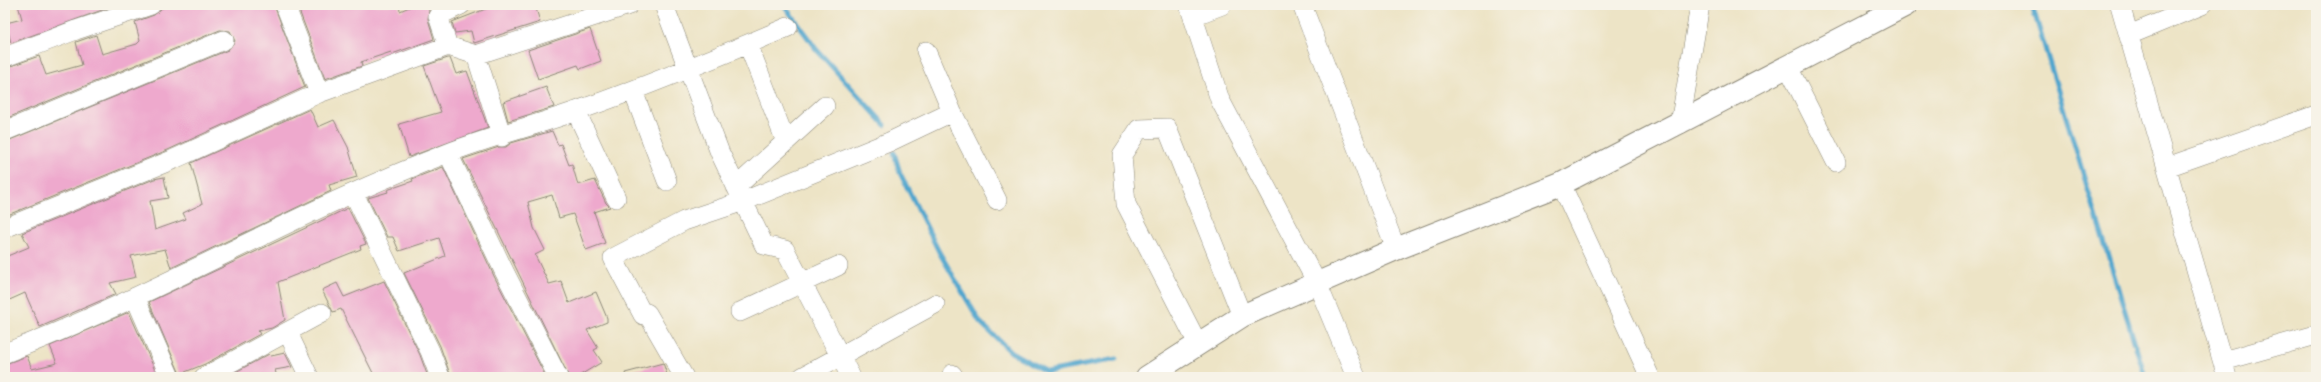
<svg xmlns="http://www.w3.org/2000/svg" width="2321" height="382" viewBox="0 0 2321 382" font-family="'IM FELL Great Primer',serif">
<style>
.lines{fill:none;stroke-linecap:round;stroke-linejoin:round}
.stream{stroke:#51a6cd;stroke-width:5}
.building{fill:#eea9cd}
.minor-casing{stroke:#8c8878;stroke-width:20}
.major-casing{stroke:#8c8878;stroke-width:24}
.minor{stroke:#fff;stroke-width:19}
.major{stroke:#fff;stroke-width:22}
</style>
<rect width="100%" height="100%" fill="#f7f3e8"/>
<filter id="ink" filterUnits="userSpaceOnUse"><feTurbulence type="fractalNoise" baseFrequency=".025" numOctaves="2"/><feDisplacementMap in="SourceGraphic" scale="8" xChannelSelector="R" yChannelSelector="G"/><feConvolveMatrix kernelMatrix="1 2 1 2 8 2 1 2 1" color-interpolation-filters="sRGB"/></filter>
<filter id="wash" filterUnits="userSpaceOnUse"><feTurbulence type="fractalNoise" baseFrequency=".012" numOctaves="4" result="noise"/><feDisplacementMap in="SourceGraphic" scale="16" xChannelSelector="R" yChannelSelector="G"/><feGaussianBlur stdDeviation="0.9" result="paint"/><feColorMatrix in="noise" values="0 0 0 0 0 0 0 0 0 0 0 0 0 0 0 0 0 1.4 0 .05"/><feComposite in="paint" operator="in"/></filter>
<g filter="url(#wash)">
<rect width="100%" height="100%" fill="#ede4c6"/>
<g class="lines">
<path class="stream" d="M 784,5 L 816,49 L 885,125
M 2032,5 L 2145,377
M 894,153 L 900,173 L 939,252 L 980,322 L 1011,352 L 1047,372 L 1116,359"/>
</g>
<g id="blocks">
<path class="building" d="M 18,5 L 116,5 L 11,43 L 6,23 L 22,19 Z
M 172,5 L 274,5 L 305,87 L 168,150 L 5,216 L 5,142 L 228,50 L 235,41 L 230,31 L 220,30 L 5,119 L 5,68 L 39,56 L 46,75 L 82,65 L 76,42 L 96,35 L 102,54 L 137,44 L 140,41 L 135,22 L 154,15 L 162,8 Z
M 297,5 L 399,5 L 400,11 L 414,5 L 427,5 L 429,10 L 428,19 L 434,39 L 392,54 L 391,52 L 361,62 L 362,66 L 325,79 Z
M 496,5 L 535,5 L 540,22 L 474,43 L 471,31 L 455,33 L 452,22 Z
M 590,29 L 601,61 L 580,69 L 578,65 L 538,79 L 528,50 Z
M 448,58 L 450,58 L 456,74 L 467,71 L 488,128 L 409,157 L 399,124 L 441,112 L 424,66 Z
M 546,87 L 554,107 L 508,121 L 503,102 Z
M 310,109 L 318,127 L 334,120 L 348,147 L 357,177 L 329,185 L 331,191 L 171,268 L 165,249 L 131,256 L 136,277 L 110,283 L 116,294 L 40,327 L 25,293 L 5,302 L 5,257 L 29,247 L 22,233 L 154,179 L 164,177 L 168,198 L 150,201 L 155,230 L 186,219 L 183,213 L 202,204 L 191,163 Z
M 552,131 L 558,145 L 561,144 L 569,165 L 572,164 L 578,185 L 595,180 L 606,203 L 610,207 L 594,212 L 605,243 L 586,250 L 573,214 L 559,218 L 552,195 L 528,202 L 534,228 L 545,250 L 535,255 L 549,284 L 561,281 L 569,303 L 596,292 L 607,318 L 607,322 L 587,330 L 598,348 L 594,350 L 602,362 L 577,377 L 569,377 L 463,159 L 499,147 L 506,147 L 511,143 Z
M 443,167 L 494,276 L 546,377 L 451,377 L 440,346 L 404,273 L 445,256 L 439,238 L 399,251 L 393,237 L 387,237 L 368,198 L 388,192 L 387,190 L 413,181 L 412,179 Z
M 348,208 L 366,244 L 360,246 L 361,249 L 278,282 L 285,320 L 272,328 L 258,331 L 260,334 L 205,364 L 180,374 L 149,302 Z
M 384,281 L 420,355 L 428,377 L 375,377 L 341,309 L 333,312 L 322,290 L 337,283 L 344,297 Z
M 129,312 L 158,377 L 5,377 L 5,364 L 27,356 L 32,369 L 57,363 L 50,346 Z
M 285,353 L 292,367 L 275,370 L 277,377 L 230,375 L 269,354 L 271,356 Z
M 663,363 L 668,377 L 626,377 L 625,373 Z"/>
</g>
</g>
<g filter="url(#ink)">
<use href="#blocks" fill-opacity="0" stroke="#8c8878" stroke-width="1"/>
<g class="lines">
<g class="minor-casing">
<path id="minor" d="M 285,5 L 319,93
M 664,5 L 720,153 L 764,245 L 785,250 L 851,377
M 1189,5 L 1220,100 L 1317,283 L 1356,377
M 1302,5 L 1396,249
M 2120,5 L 2227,377
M 1193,16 L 1222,5
M 2129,35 L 2202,5
M 748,44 L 786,142
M 448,46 L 438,16 L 461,5
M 926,51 L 952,112 L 997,200
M 476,55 L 502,137
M 5,57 L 76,30 L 151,5
M 1788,67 L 1836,162
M 633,91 L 667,181
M 576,111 L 616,198
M 1680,124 L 1700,5
M 5,131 L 224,40
M 448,153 L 504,271 L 558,377
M 2167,167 L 2316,115
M 1561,184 L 1650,377
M 736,187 L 825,106
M 354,194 L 430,351 L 440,377
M 5,228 L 172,160 L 319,93 L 448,46 L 476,55 L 629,5
M 135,297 L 170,377
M 740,312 L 838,266
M 288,333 L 309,377
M 1198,344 L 1126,204 L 1122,155 L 1139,129 L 1167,128 L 1242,316
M 5,353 C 157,295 297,211 448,153 C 492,136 538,125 582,109 C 652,84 720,56 788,27
M 2223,361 L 2316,335
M 952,374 L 954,377
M 204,377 L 322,313
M 684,377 L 647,313 L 643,315 L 613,258 L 684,221 L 744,201 L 889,142 L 952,112
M 802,377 L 935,304"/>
</g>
<g class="major-casing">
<path id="major" d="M 1147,377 L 1242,316 L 1396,249 L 1561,184 L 1906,5"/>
</g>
<use href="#minor" class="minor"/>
<use href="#major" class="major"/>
</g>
</g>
<rect width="2321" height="382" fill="none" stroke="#f7f3e8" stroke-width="20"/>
</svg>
